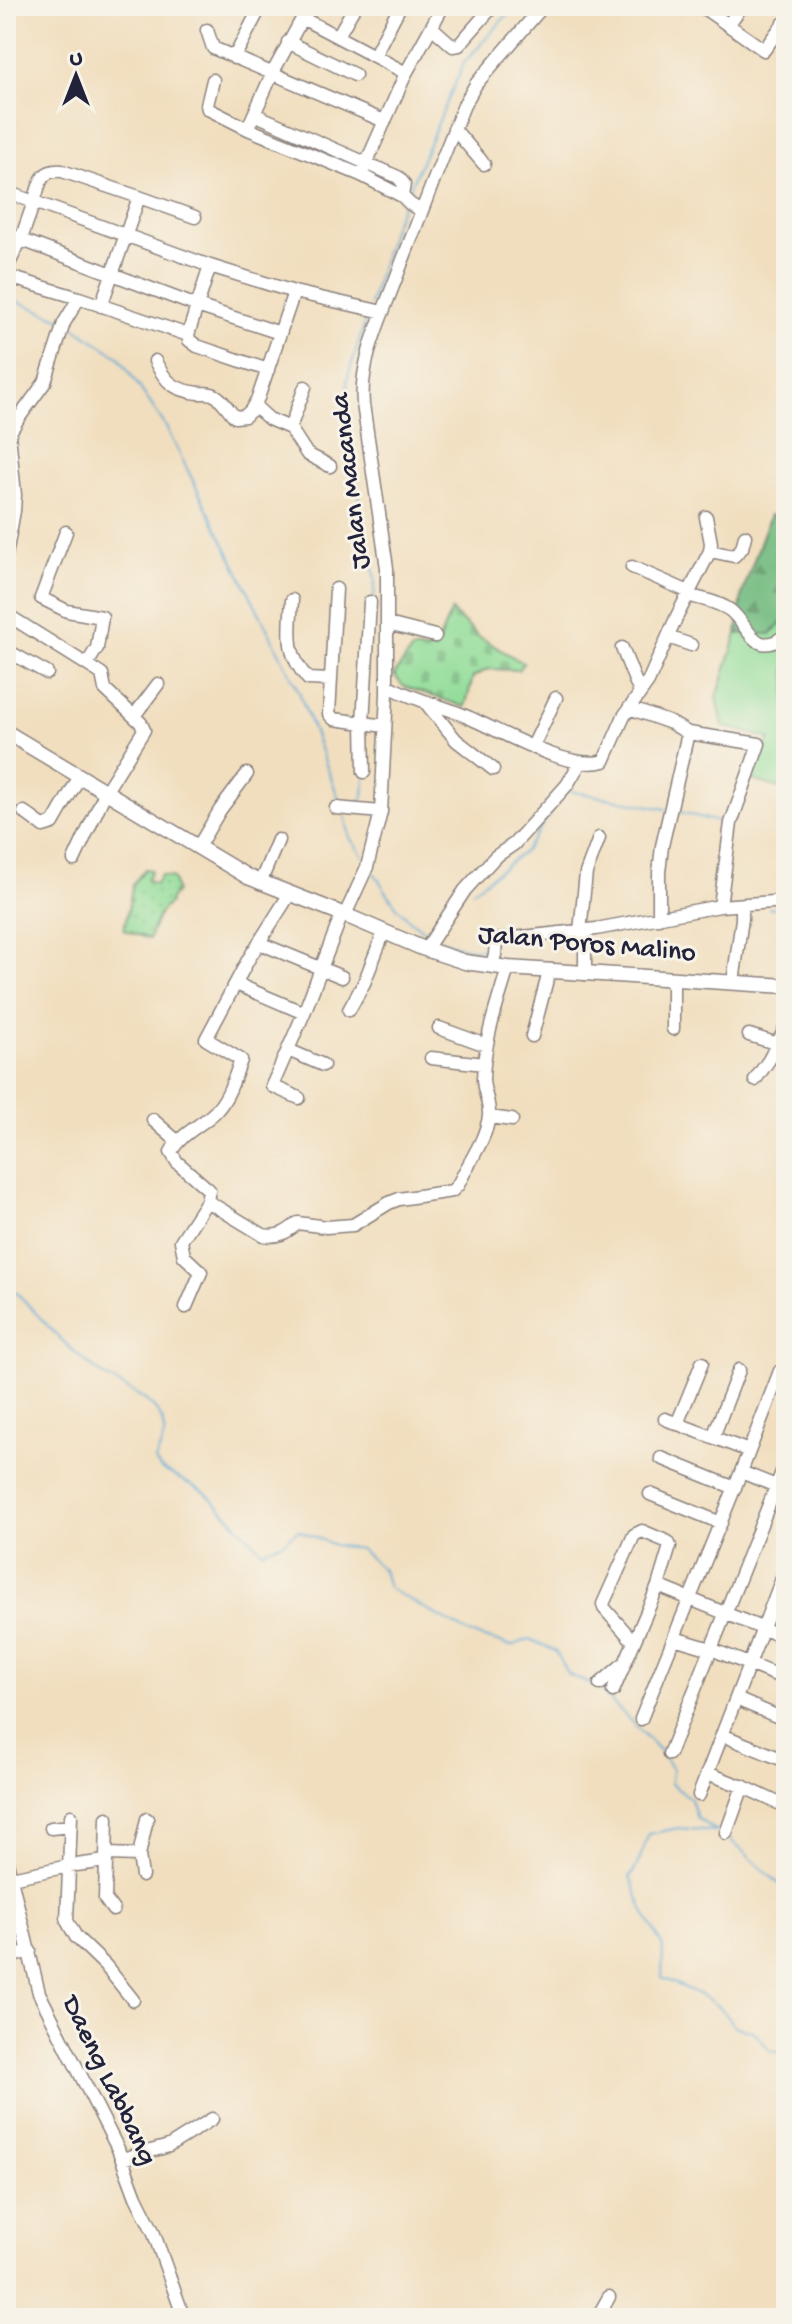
<svg xmlns="http://www.w3.org/2000/svg" width="792" height="2324" viewBox="0 0 792 2324" font-family="'Gochi Hand',sans-serif">
<style>
.grass{fill:#92dd99;stroke:#5a806a;stroke-width:2}
.forest{fill:url(#forest-firs);stroke:#4c6f5e;stroke-width:2}
.cemetery{fill:url(#cemetery-stones);stroke:#5a806a;stroke-width:2}
.park{fill:url(#park-dots);stroke:#5a806a;stroke-width:2}
.lines{fill:none;stroke-linecap:round;stroke-linejoin:round}
.stream{stroke:#5ba8d4;stroke-width:2}
.minor-casing{stroke:#8a807c;stroke-width:15}
.major-casing{stroke:#8a807c;stroke-width:17}
.minor{stroke:#fff;stroke-width:12}
.major{stroke:#fff;stroke-width:14}
.labels{text-anchor:middle;dominant-baseline:central;stroke-width:6;stroke-linejoin:round;paint-order:stroke}
.street-label{font-size:28px;fill:#22223b;stroke:#f7f3e8}
</style>
<defs>
<pattern id="forest-firs" width="22" height="20" patternUnits="userSpaceOnUse" patternTransform="scale(2)"><rect width="22" height="20" fill="#75bc81"/><path d="M5 1l3.5 6h-7zM16 11l3.5 6h-7z" fill="#60986b"/></pattern>
<pattern id="cemetery-stones" width="16" height="16" patternUnits="userSpaceOnUse" patternTransform="scale(2)"><rect width="16" height="16" fill="#92dd99"/><path d="M2 7V4a2 2 0 0 1 4 0v3zM10 15v-3a2 2 0 0 1 4 0v3z" fill="#7ebd85"/></pattern>
<pattern id="park-dots" width="8" height="8" patternUnits="userSpaceOnUse" patternTransform="scale(2)"><rect width="8" height="8" fill="#92dd99"/><path d="M2 2h.1M6 6h.1" fill="none" stroke="#7ebd85" stroke-width="1.8" stroke-linecap="round"/></pattern>
</defs>
<rect width="100%" height="100%" fill="#f7f3e8"/>
<filter id="ink" filterUnits="userSpaceOnUse"><feTurbulence type="fractalNoise" baseFrequency=".0125" numOctaves="2"/><feDisplacementMap in="SourceGraphic" scale="16" xChannelSelector="R" yChannelSelector="G"/><feConvolveMatrix kernelMatrix="1 2 1 2 8 2 1 2 1" color-interpolation-filters="sRGB"/></filter>
<filter id="wash" filterUnits="userSpaceOnUse"><feTurbulence type="fractalNoise" baseFrequency=".006" numOctaves="4" result="noise"/><feDisplacementMap in="SourceGraphic" scale="32" xChannelSelector="R" yChannelSelector="G"/><feGaussianBlur stdDeviation="1.8" result="paint"/><feColorMatrix in="noise" values="0 0 0 0 0 0 0 0 0 0 0 0 0 0 0 0 0 1.4 0 .05"/><feComposite in="paint" operator="in"/></filter>
<g filter="url(#wash)">
<rect width="100%" height="100%" fill="#f1debe"/>
<path class="grass" d="M 786,618 L 786,790 L 749,779 L 770,739 L 723,726 L 717,697 L 737,634 L 771,634 Z"/>
<path class="forest" d="M 770,515 L 786,523 L 786,618 L 771,634 L 737,634 L 742,594 Z"/>
<path class="cemetery" d="M 451,611 L 478,636 L 523,663 L 518,670 L 488,669 L 473,677 L 465,707 L 403,686 L 394,675 L 412,650 L 435,650 Z"/>
<path class="park" d="M 145,869 L 151,870 L 147,880 L 156,884 L 161,875 L 173,878 L 176,891 L 169,901 L 170,903 C 158,910 154,927 149,939 L 124,930 L 133,884 Z"/>
<g class="lines">
<path class="stream" d="M 409,190 L 464,63 L 515,6
M 6,297 L 61,319
M 370,304 L 393,227 L 403,203
M 367,314 L 347,380 L 349,420 L 361,508 L 375,579 L 374,598
M 69,324 L 119,357 L 165,425 L 299,692 L 340,802
M 570,791 L 666,809
M 354,806 L 364,796 L 365,776
M 676,811 L 718,822
M 345,815 L 350,838 L 363,856
M 371,868 C 392,899 396,914 430,934
M 472,891 L 525,851 L 553,809
M 769,908 L 786,907
M 608,933 L 668,922
M 439,939 C 456,947 471,951 490,948
M 6,1295 L 15,1291 C 42,1319 67,1349 99,1372 C 119,1388 156,1397 164,1425 C 167,1436 158,1451 155,1461 L 160,1468 L 206,1493 L 262,1551 L 283,1542 L 298,1530 L 334,1545 L 360,1549 L 383,1570 L 388,1588 L 471,1634 L 511,1646 L 530,1639 L 555,1651 L 569,1675 L 595,1686
M 600,1690 L 659,1750 L 672,1769 L 671,1784 L 691,1799 L 697,1818 L 720,1833
M 716,1831 L 679,1828 L 649,1834 C 642,1849 640,1865 630,1877 L 644,1912 L 663,1947 L 662,1978 C 689,1990 720,1999 734,2026 L 753,2031 L 770,2050 L 786,2054
M 728,1838 L 786,1890"/>
</g>
</g>
<g filter="url(#ink)">
<g class="lines">
<g class="minor-casing">
<path id="minor" d="M 701,6 L 764,50 L 783,24
M 302,18 L 406,73 L 361,175
M 728,25 L 742,6
M 207,30 L 213,48 L 384,121
M 435,30 L 453,46 L 459,45 L 493,6
M 338,36 L 355,6
M 288,42 L 355,75
M 374,56 L 400,6
M 234,58 L 261,6
M 406,73 L 443,6
M 213,80 L 207,105 L 208,109 L 248,129 L 361,175 L 402,196 L 410,204 L 421,211
M 254,114 L 398,177 L 404,184 L 402,196
M 251,121 L 273,72 L 309,6
M 454,129 L 484,164
M 6,192 L 34,202 C 40,184 40,169 62,171 L 139,197 L 101,306
M 139,197 L 195,217
M 6,234 L 197,306 L 210,266
M 6,270 L 21,239 L 34,202 L 210,266 L 294,292 L 383,312
M 6,276 L 79,298 L 188,335 L 189,340 L 197,346 L 268,370
M 188,335 L 197,306 L 280,333
M 155,361 C 166,383 174,390 199,393 C 200,393 211,393 212,394 C 222,397 228,410 235,417 L 245,416 L 251,410
M 305,387 L 290,428 L 307,454 L 330,466
M 290,428 L 269,419 L 258,409 L 251,410 L 258,398 L 294,292
M 66,532 L 41,598 L 67,611 L 102,617 L 97,648 L 87,664
M 710,551 L 734,556 L 742,548 L 745,536
M 6,555 L 14,511 L 15,495 L 9,434 L 18,419 L 45,382 L 64,323 L 79,298
M 632,567 L 689,592
M 336,589 L 329,714 L 334,719 L 363,723 L 364,772
M 687,595 C 701,599 720,602 731,611 C 750,627 754,659 786,635
M 292,600 C 290,632 285,653 308,679 L 330,680
M 370,602 L 363,723 L 385,726
M 6,614 L 102,674 L 105,689 L 141,723 L 144,730 L 106,791 L 74,860
M 388,624 L 435,636
M 668,637 L 691,645
M 622,648 L 640,693
M 6,650 L 47,673
M 387,685 C 411,699 437,704 463,715 C 498,729 568,772 604,761 L 624,716 L 648,682 L 677,616 L 710,551 L 711,543 L 706,517
M 426,703 L 456,740 L 493,769
M 629,708 L 671,723 L 688,733
M 134,716 L 158,684
M 533,746 L 556,698
M 336,808 L 381,812
M 24,812 L 43,826 L 53,823 L 80,776
M 198,847 L 220,810 L 247,774
M 260,883 L 278,840
M 345,915 L 367,867 L 381,812 L 387,694 L 387,568 L 363,404 C 359,360 383,314 398,273 C 419,217 441,161 464,105 L 476,84 L 543,6
M 659,918 L 659,873 L 662,846 L 688,733 L 759,744 L 731,823 L 720,906
M 580,931 L 586,873 L 599,838
M 264,945 L 342,977
M 426,949 L 465,890 L 495,857 L 514,844 L 567,785 L 580,763
M 491,966 L 495,955 L 496,940 L 596,929 L 720,906 L 786,901
M 585,974 L 585,930
M 673,979 L 673,1029
M 733,982 L 742,919 L 742,905
M 241,986 L 304,1013
M 349,1010 L 364,983 L 384,932
M 439,1028 L 486,1045
M 749,1035 L 778,1044
M 532,1036 L 549,972
M 288,1050 L 323,1065
M 431,1058 L 484,1064
M 755,1080 L 769,1060 L 786,1027
M 299,1098 L 272,1086 L 304,1013 L 342,914
M 489,1117 L 512,1120
M 153,1120 L 178,1142
M 207,1201 L 263,1235 C 279,1238 287,1232 298,1223 L 326,1227 L 353,1225 L 389,1203 L 399,1199 L 452,1191 L 458,1185 C 468,1163 486,1140 489,1116 C 490,1102 483,1091 483,1079 C 484,1040 497,1005 508,968
M 186,1307 L 201,1272 L 184,1256 L 181,1241 L 207,1201 L 209,1190 L 177,1162 L 171,1152 C 180,1134 201,1126 215,1112 C 229,1098 234,1078 241,1060 L 206,1039 L 248,960 L 289,895
M 665,1419 L 749,1451
M 677,1424 L 702,1363
M 713,1437 L 739,1370
M 661,1458 L 735,1488
M 741,1472 L 780,1371
M 650,1494 L 721,1523
M 786,1568 L 722,1735 L 786,1761
M 658,1586 L 786,1638
M 674,1638 L 711,1649 L 786,1679
M 600,1684 L 622,1665
M 613,1691 L 634,1642 L 604,1608 L 603,1604 L 634,1535 L 642,1531 L 668,1542 L 670,1546 L 658,1586 L 634,1642
M 736,1699 L 786,1720
M 641,1719 L 741,1472 L 786,1490
M 669,1754 L 786,1462
M 707,1773 L 746,1788 L 778,1803
M 699,1795 L 722,1735
M 71,1816 L 67,1921 L 76,1937 L 105,1965 L 133,2000
M 51,1828 L 71,1826
M 726,1833 L 743,1786
M 106,1854 L 139,1855
M 6,1858 L 39,1993 L 118,2149 L 136,2197 L 153,2231 L 184,2318
M 106,1861 L 105,1899 L 113,1910
M 142,1876 L 139,1855 L 147,1819
M 11,1878 L 69,1866 L 106,1861 L 107,1818
M 6,1958 L 30,1951
M 122,2159 L 169,2146 L 212,2119
M 597,2318 L 609,2297"/>
</g>
<g class="major-casing">
<path id="major" d="M 6,732 L 248,877 L 345,915 L 422,948 L 465,962 L 508,968 L 786,986"/>
</g>
<use href="#minor" class="minor"/>
<use href="#major" class="major"/>
</g>
</g>
<g class="labels">
<g class="street-label">
<text transform="translate(352 481) rotate(-97)">Jalan Macanda</text>
<text transform="translate(587 945) rotate(5)">Jalan Poros Malino</text>
<text transform="translate(108 2081) rotate(64)">Daeng Labbang</text>
</g>
</g>
<rect width="792" height="2324" fill="none" stroke="#f7f3e8" stroke-width="32"/>
<g transform="translate(76 76)" stroke="#f7f3e8" stroke-width="6" paint-order="stroke">
<path d="M0-6L14 30L0 20L-14 30Z" fill="#22223b"/>
<text y="-12" font-size="22" font-weight="bold" text-anchor="middle" fill="#22223b">U</text>
</g>
</svg>
